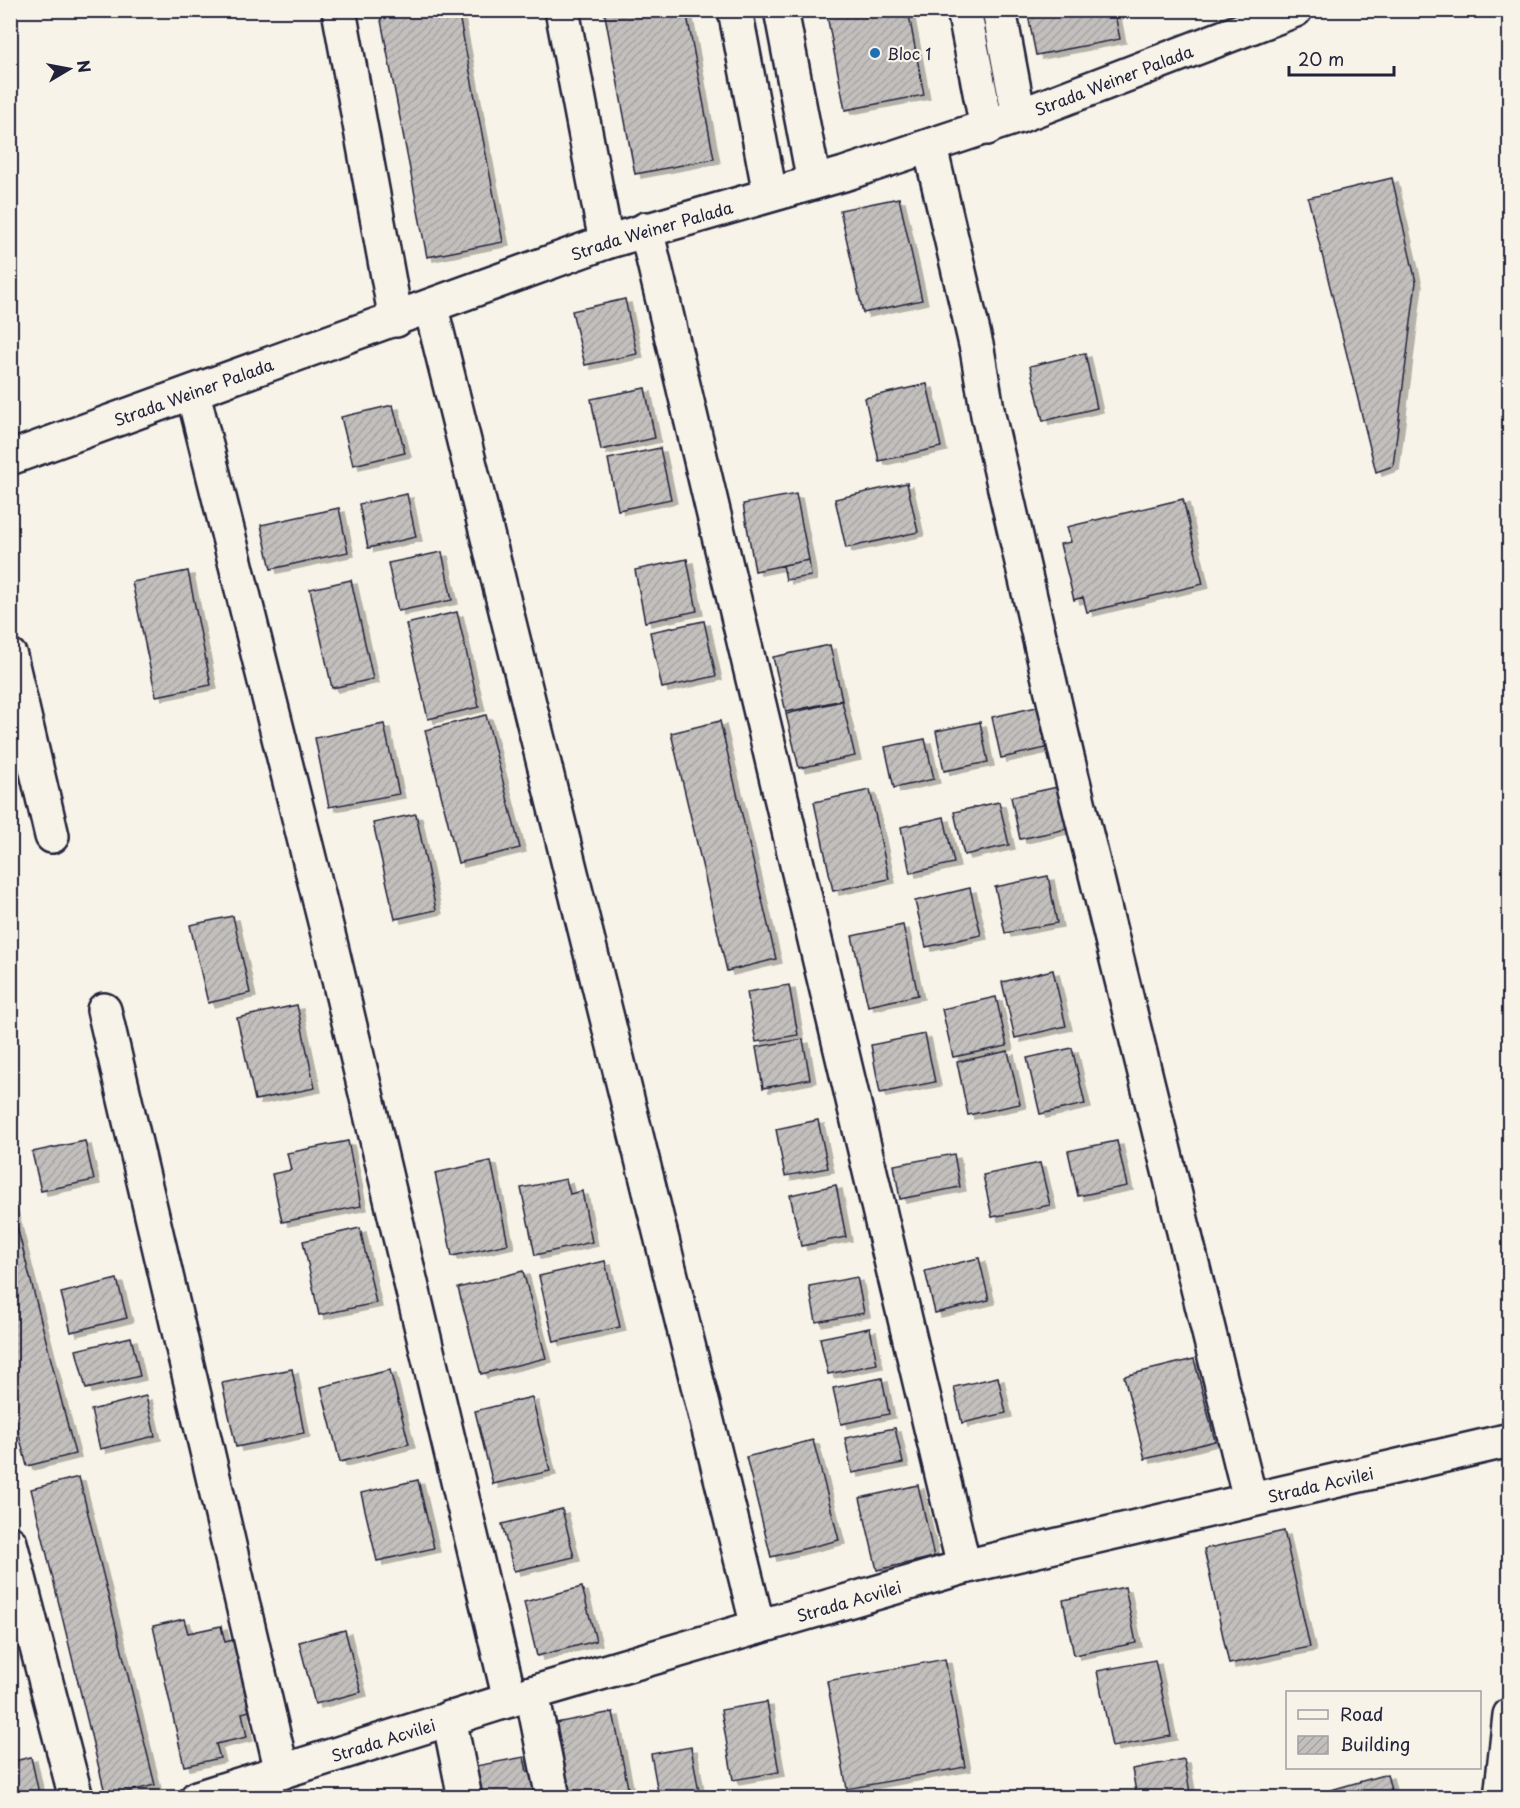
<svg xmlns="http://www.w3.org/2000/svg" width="1520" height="1808" viewBox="0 0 1520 1808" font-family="'Playpen Sans',sans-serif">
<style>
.building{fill:url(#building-hatch);stroke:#22223b;stroke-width:1.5;filter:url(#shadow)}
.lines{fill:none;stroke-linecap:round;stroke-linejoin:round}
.minor-casing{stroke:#22223b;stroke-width:38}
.minor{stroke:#f7f3e8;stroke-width:33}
.poi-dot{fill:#1f6fb2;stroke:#f7f3e8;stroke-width:2}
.labels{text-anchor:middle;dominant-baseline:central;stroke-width:4.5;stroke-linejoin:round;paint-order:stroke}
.poi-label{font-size:16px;fill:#22223b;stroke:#f7f3e8;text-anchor:start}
.street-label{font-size:16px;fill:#22223b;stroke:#f7f3e8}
</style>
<defs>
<pattern id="building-hatch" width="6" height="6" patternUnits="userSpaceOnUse" patternTransform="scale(1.5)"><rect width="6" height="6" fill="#c2bfbd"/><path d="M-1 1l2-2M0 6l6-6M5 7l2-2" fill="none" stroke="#a6a4a3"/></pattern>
<filter id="shadow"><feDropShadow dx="6" dy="4" stdDeviation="0" flood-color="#0004"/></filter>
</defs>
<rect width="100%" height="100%" fill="#f7f3e8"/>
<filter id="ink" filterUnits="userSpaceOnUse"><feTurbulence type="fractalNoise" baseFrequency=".0167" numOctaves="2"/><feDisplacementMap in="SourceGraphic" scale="12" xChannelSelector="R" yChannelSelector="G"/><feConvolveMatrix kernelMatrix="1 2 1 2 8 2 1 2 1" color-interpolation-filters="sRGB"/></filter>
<g filter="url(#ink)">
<path class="building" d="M 379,10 L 458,10 L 503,242 L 427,257 Z
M 604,10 L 686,10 L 714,159 L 635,174 Z
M 826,10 L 908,10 L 924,95 L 845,110 Z
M 1027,10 L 1114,10 L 1120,39 L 1036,55 Z
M 1392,178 L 1416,282 L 1393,466 L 1376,472 L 1308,198 Z
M 899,198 L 922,300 L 863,313 L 840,210 Z
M 625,299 L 637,354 L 585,365 L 572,311 Z
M 1085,353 L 1097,408 L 1043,421 L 1030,366 Z
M 927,384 L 941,447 L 879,461 L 865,398 Z
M 645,388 L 655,438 L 601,450 L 591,399 Z
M 393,405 L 405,453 L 353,465 L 341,417 Z
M 660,448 L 671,499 L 618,510 L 608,459 Z
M 907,483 L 918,532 L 846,548 L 835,499 Z
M 407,494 L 416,537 L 368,548 L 359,504 Z
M 796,494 L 809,560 L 755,571 L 743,504 Z
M 1183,499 L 1203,584 L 1087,612 L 1083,597 L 1074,600 L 1060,544 L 1071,542 L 1067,527 Z
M 339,508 L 348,552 L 271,569 L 261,525 Z
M 442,552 L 452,600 L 398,611 L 388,563 Z
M 687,559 L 697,611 L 645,622 L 635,570 Z
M 809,560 L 811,576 L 786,580 L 783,565 Z
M 188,571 L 211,685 L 156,696 L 132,582 Z
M 351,580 L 373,679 L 332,688 L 310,589 Z
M 457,612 L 479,707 L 428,719 L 406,624 Z
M 704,621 L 716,676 L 662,688 L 650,632 Z
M 830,645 L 842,700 L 786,712 L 773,657 Z
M 842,701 L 855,756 L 799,768 L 786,714 Z
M 1037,707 L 1046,748 L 1001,758 L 992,717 Z
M 486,715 L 520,848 L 458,863 L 425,730 Z
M 720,721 L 776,959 L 727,971 L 671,733 Z
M 980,722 L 988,762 L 944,771 L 936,731 Z
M 384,724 L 399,794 L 329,807 L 315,738 Z
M 925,739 L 934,779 L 894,788 L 885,747 Z
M 1058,787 L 1067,829 L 1020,839 L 1011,797 Z
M 870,790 L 889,879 L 833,891 L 814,802 Z
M 999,802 L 1009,845 L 964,855 L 954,812 Z
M 416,814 L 436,910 L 395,919 L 373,823 Z
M 944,817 L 954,863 L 910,873 L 901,827 Z
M 1048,876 L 1057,923 L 1005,933 L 995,887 Z
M 970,888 L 981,935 L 926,947 L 915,901 Z
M 233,916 L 250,993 L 208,1003 L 190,925 Z
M 903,925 L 918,995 L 868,1006 L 852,936 Z
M 1053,970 L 1066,1026 L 1015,1038 L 1002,982 Z
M 789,985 L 798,1035 L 756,1042 L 747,992 Z
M 996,997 L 1007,1046 L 953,1057 L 942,1009 Z
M 297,1005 L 315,1088 L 255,1100 L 237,1018 Z
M 925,1034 L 935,1082 L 880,1093 L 871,1045 Z
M 803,1039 L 810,1079 L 763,1088 L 756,1047 Z
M 1072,1048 L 1085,1104 L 1040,1114 L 1027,1058 Z
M 1008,1051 L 1020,1104 L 968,1115 L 957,1062 Z
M 818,1120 L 828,1168 L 785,1176 L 776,1129 Z
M 85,1141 L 94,1180 L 41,1191 L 32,1152 Z
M 348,1141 L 361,1206 L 282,1222 L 272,1174 L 291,1170 L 287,1153 Z
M 1117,1141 L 1127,1186 L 1078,1196 L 1068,1151 Z
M 954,1154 L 960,1187 L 900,1199 L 894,1165 Z
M 491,1161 L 508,1244 L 452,1256 L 435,1173 Z
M 1040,1163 L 1050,1205 L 992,1217 L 983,1175 Z
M 566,1179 L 570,1194 L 582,1191 L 592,1242 L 535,1255 L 521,1188 Z
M 836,1185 L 846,1237 L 801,1246 L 790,1195 Z
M 10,1199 L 75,1454 L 27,1466 L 10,1400 Z
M 360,1228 L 376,1303 L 319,1315 L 303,1241 Z
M 979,1258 L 989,1300 L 935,1313 L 925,1271 Z
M 605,1261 L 620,1327 L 554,1342 L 539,1276 Z
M 523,1271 L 546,1358 L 481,1374 L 458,1288 Z
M 857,1277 L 864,1313 L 816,1322 L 809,1286 Z
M 117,1279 L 127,1318 L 71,1332 L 61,1293 Z
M 870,1328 L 877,1364 L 828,1374 L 820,1338 Z
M 131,1337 L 140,1376 L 86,1389 L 76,1350 Z
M 1194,1359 L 1215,1441 L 1145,1459 L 1124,1376 Z
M 292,1369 L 304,1433 L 236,1447 L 222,1383 Z
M 390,1370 L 409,1444 L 340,1462 L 321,1387 Z
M 998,1377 L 1006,1413 L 962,1423 L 954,1387 Z
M 882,1378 L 889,1414 L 841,1424 L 833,1388 Z
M 146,1396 L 155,1436 L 100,1449 L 91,1410 Z
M 532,1397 L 550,1471 L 493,1484 L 475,1411 Z
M 895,1428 L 903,1463 L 852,1473 L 845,1438 Z
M 813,1440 L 839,1540 L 771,1557 L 746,1457 Z
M 79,1477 L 155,1785 L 106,1797 L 31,1489 Z
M 418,1480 L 434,1548 L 377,1561 L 361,1493 Z
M 918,1485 L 934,1557 L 877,1570 L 860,1498 Z
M 562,1509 L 574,1557 L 514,1571 L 502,1524 Z
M 1284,1531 L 1310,1647 L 1229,1664 L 1204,1549 Z
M 582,1587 L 596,1641 L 537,1656 L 524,1602 Z
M 1125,1587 L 1136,1643 L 1074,1655 L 1063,1600 Z
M 184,1619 L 188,1633 L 221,1626 L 225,1642 L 233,1640 L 249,1711 L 242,1713 L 247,1737 L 216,1744 L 220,1758 L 184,1766 L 153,1626 Z
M 345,1630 L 361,1692 L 315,1704 L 299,1642 Z
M 945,1659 L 965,1767 L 847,1789 L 827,1681 Z
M 1155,1660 L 1171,1736 L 1112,1747 L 1097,1671 Z
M 767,1702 L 779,1772 L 733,1780 L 721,1710 Z
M 613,1712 L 630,1798 L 570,1798 L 555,1723 Z
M 691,1747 L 700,1798 L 659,1798 L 651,1754 Z
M 31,1757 L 40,1798 L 10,1798 L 10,1762 Z
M 524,1757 L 527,1772 L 535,1771 L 540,1798 L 482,1798 L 476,1766 Z
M 1184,1759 L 1191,1798 L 1137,1798 L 1132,1769 Z
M 1387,1774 L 1393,1798 L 1303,1798 Z"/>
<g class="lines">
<g class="minor-casing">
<g id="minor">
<path d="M 339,10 L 396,320"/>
<path d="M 562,10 L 606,242"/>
<path d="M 735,10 L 770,194"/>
<path d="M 781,10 L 814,182"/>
<path d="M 964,10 L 987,128"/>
<path d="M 999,10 L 1019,116"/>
<path d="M 930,147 L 977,349 L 988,415 L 1067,757 L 1250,1499"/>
<path d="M 646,229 L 964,1567"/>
<path d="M 431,308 L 758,1627"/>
<path d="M 193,393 L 330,942 L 510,1700"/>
<path id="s1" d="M 10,458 L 606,242 L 844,174 L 1019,116 L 1295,10"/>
<path d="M 10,656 L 52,836"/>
<path d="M 104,1010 L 282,1772"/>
<path d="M 10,1543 L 76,1798"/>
<path d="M 532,1693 L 553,1798"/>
<path d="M 449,1718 L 465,1798"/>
<path id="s2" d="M 197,1798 L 532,1693 L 964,1567 L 1510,1440"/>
<path d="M 1501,1798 L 1510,1715"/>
</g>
</g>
<use href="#minor" class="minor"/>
</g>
</g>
<circle class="poi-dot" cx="875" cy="53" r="6"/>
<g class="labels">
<g class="poi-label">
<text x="887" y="53">Bloc 1</text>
</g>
<g class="street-label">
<text stroke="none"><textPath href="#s1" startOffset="1167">Strada Weiner Palada</textPath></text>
<text stroke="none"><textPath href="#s1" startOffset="681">Strada Weiner Palada</textPath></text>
<text stroke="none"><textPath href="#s1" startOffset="195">Strada Weiner Palada</textPath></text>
<text stroke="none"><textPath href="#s2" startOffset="1167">Strada Acvilei</textPath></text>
<text stroke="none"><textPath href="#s2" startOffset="681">Strada Acvilei</textPath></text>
<text stroke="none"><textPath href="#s2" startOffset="195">Strada Acvilei</textPath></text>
</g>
</g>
<rect width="1520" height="1808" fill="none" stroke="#f7f3e8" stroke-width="36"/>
<rect x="18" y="18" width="1484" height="1772" fill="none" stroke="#22223b" stroke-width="2" filter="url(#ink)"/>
<rect x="1286" y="1691" width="195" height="78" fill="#f7f3e8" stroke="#a29fa3" stroke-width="1.5"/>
<rect x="1298" y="1710" width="30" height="9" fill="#f7f3e8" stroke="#a29fa3" stroke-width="1.5"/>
<text x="1340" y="1721" font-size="18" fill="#22223b">Road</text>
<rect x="1298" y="1736" width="30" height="18" fill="url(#building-hatch)" stroke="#a29fa3" stroke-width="1.5"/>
<text x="1340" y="1751" font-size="18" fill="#22223b">Building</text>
<g transform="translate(69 69) rotate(80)" stroke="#f7f3e8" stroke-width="4.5" paint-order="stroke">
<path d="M0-4.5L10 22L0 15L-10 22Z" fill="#22223b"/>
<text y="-9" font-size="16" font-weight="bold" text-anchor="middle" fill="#22223b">N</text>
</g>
<path d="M1289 66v9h105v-9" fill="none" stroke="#22223b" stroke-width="3"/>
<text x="1298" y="66" font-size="18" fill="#22223b" stroke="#f7f3e8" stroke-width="4.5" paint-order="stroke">20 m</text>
</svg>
